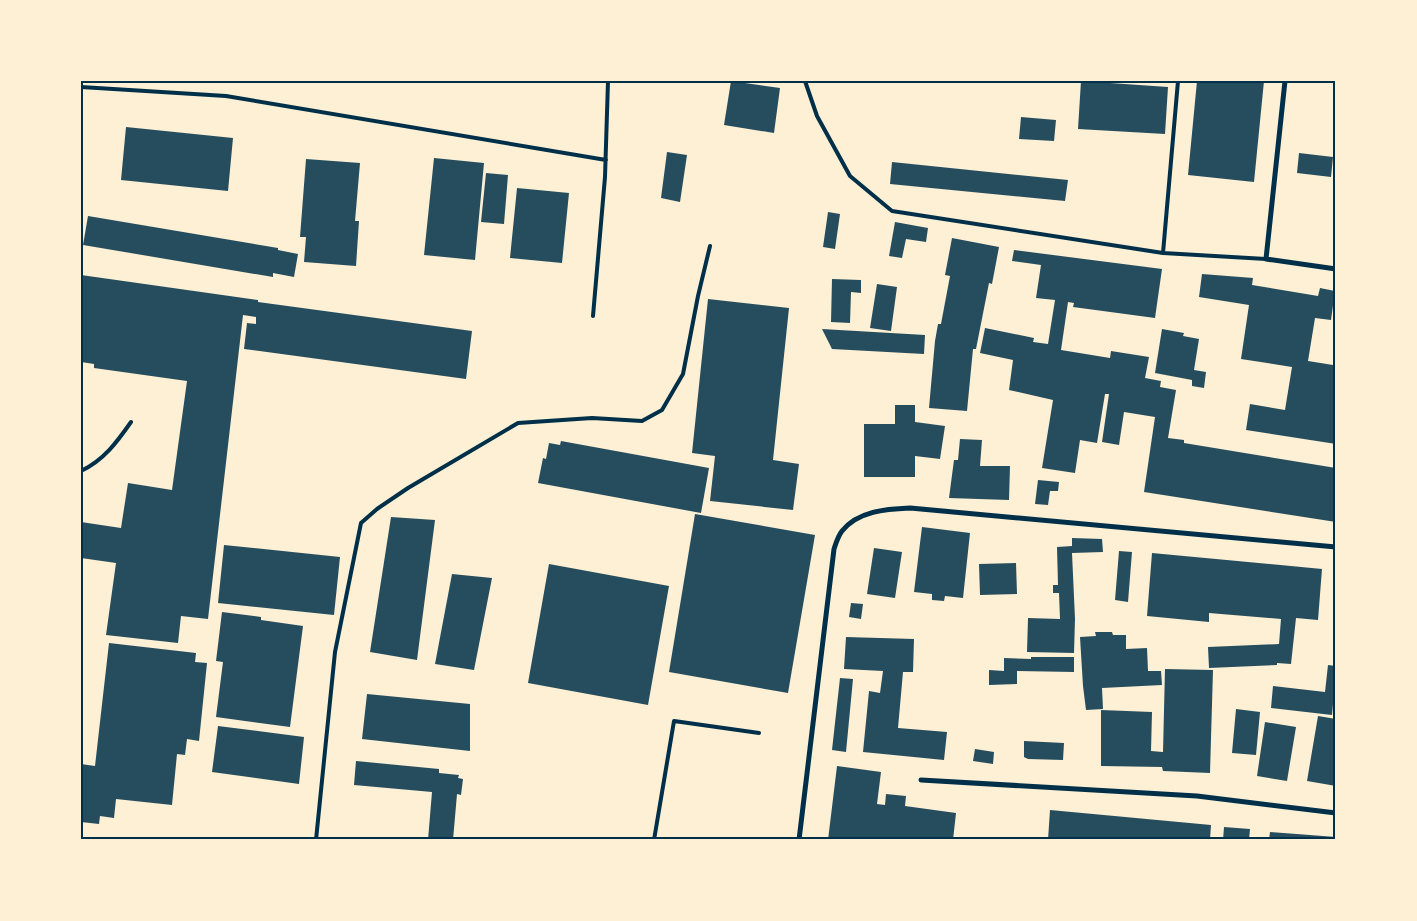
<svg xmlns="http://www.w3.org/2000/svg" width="1417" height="921" viewBox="0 0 1417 921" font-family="'Space Grotesk',sans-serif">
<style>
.building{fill:#264d5e}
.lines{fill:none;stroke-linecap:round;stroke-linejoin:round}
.service{stroke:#003049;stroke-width:4}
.minor{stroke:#003049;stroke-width:5}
.neatline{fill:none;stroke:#003049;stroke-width:2}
</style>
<rect width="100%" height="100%" fill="#fdf0d5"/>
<path class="building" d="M 731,81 L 780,88 L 774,133 L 724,125 Z
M 1081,81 L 1168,87 L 1165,134 L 1078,129 Z
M 1197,81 L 1264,81 L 1254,182 L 1188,175 Z
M 1021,117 L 1056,120 L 1054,141 L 1019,139 Z
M 126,127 L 233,138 L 228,191 L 121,180 Z
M 667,152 L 687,155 L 680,202 L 661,198 Z
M 1299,153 L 1333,157 L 1331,177 L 1297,173 Z
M 434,158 L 484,163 L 475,260 L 424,255 Z
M 306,159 L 360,163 L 355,221 L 359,221 L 356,266 L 304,262 L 306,237 L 300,237 Z
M 892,162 L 1068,180 L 1065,201 L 890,184 Z
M 486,173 L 508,175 L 504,224 L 481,222 Z
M 517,188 L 569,193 L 562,263 L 510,258 Z
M 828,212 L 840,214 L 835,249 L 823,247 Z
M 88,216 L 278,248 L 278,250 L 298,254 L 294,277 L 273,273 L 273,277 L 83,245 Z
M 895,222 L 928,228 L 926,242 L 906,239 L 902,258 L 889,256 Z
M 952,238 L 999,247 L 992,284 L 989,283 L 976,349 L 973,349 L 967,411 L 929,408 L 935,341 L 938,324 L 941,324 L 950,276 L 945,275 Z
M 1014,250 L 1162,269 L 1155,318 L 1073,307 L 1074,303 L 1068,302 L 1061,350 L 1110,358 L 1111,351 L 1149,357 L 1145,378 L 1161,381 L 1160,387 L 1176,390 L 1168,438 L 1184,440 L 1184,443 L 1336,468 L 1336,522 L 1144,492 L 1155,417 L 1124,412 L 1119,445 L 1102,442 L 1109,394 L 1105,394 L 1097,443 L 1080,440 L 1075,473 L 1042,468 L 1053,400 L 1009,390 L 1013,360 L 980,353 L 985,328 L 1034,338 L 1033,342 L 1048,344 L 1055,300 L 1036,298 L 1041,265 L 1012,261 Z
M 1202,274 L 1253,278 L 1252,285 L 1318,296 L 1320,288 L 1335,291 L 1331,320 L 1315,318 L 1308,361 L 1333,365 L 1336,356 L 1336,444 L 1246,430 L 1250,404 L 1285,410 L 1292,367 L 1241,359 L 1249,305 L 1199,297 Z
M 81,275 L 258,300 L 258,302 L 472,331 L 466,379 L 244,349 L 247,323 L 256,324 L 256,317 L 243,315 L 208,619 L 181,616 L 178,643 L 106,635 L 116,563 L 81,558 L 81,522 L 121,528 L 128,483 L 172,490 L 187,381 L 94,368 L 94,364 L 81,362 Z
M 832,279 L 861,280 L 861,293 L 851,292 L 850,323 L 831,322 Z
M 877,284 L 897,287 L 891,331 L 870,328 Z
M 708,299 L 789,308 L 773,460 L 799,464 L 793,510 L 710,501 L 715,456 L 692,453 Z
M 822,329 L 925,335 L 924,354 L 832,349 Z
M 1162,329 L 1184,333 L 1183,336 L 1199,339 L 1194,370 L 1206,372 L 1204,388 L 1192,386 L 1192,380 L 1155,373 Z
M 895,405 L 915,405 L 915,422 L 945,426 L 940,459 L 915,456 L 915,477 L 864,477 L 864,424 L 895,424 Z
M 960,439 L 982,440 L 980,466 L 1010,466 L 1009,500 L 949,498 L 954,460 L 958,460 Z
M 561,441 L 709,468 L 701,513 L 538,483 L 543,458 L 546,459 L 549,443 L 560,445 Z
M 1038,480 L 1059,482 L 1058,491 L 1050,491 L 1048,505 L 1035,504 Z
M 695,514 L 815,535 L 788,693 L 669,672 Z
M 391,517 L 435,520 L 417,660 L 370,652 Z
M 922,527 L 970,533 L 963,598 L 945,596 L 944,601 L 932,600 L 932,594 L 914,592 Z
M 1072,538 L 1102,539 L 1103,552 L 1072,553 L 1075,619 L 1074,653 L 1027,652 L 1028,618 L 1060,619 L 1059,593 L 1053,593 L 1053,585 L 1058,585 L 1057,547 L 1072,546 Z
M 224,545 L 340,557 L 334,615 L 218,603 Z
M 874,548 L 902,552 L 895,598 L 867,594 Z
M 1119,551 L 1132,552 L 1128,602 L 1115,600 Z
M 1152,553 L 1322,569 L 1318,620 L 1296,618 L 1291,664 L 1277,663 L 1277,665 L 1209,668 L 1208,647 L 1279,644 L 1281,619 L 1209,613 L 1209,622 L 1147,616 Z
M 1016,563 L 1017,594 L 980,595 L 979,564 Z
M 549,564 L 669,586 L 648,705 L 528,683 Z
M 452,574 L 492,578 L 474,670 L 435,664 Z
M 851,603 L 863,604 L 861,619 L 849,617 Z
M 222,612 L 261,617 L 261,620 L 303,626 L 290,727 L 216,717 L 223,662 L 216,661 Z
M 1334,613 L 1336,613 L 1336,639 L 1333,639 Z
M 1095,632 L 1112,632 L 1113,635 L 1126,635 L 1126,649 L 1147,648 L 1148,671 L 1161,671 L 1162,685 L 1102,688 L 1103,709 L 1086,710 L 1083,686 L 1080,637 L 1096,636 Z
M 846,637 L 914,639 L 913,672 L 903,672 L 898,728 L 947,732 L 944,760 L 863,752 L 869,691 L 880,693 L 883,671 L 844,669 Z
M 109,643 L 196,653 L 195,662 L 207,663 L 199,741 L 187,739 L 185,755 L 177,754 L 172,805 L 116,799 L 114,818 L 100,816 L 99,824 L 81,822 L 81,764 L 95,766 Z
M 1031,657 L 1074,657 L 1074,672 L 1017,671 L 1017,684 L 989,685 L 989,670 L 1004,671 L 1004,658 L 1031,659 Z
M 1328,665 L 1336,666 L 1336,693 L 1334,693 L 1332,715 L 1271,708 L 1273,686 L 1325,692 Z
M 1165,669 L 1213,670 L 1210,773 L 1163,771 L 1162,767 L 1101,766 L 1101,710 L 1152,712 L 1151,751 L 1163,752 Z
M 840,678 L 853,679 L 846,752 L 832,750 Z
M 367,694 L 470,704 L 470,751 L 362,739 Z
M 1236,709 L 1260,712 L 1256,755 L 1232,753 Z
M 1318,716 L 1336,719 L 1336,786 L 1307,781 Z
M 1265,722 L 1296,727 L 1287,781 L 1257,776 Z
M 218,726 L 304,737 L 299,784 L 212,772 Z
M 1024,741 L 1064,743 L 1063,760 L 1028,759 L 1024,757 Z
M 975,749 L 994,752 L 993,764 L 973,761 Z
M 356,761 L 439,769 L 439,773 L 459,775 L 458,778 L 463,779 L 461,795 L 457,794 L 453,840 L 428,840 L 432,792 L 354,785 Z
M 837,766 L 881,772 L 877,804 L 885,805 L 886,794 L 906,796 L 905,806 L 956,813 L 953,840 L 828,840 Z
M 1050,810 L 1211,825 L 1210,840 L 1048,840 Z
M 1224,827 L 1250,829 L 1249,840 L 1223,840 Z
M 1270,832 L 1336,837 L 1336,840 L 1269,840 Z
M 199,837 L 217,838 L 217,840 L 199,840 Z"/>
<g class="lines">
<path class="service" d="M 805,81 L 817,116 L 850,176 L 892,211 L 1163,253 L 1266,259
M 81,87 L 226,96 L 606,160
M 1163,253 L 1178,81
M 593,316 L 605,177 L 608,81
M 81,471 C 104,460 117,442 131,422
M 316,840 L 335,652 L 361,523 L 377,509 L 408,488 L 518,423 L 592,418 L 642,421 L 662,410 L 683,374 L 698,296 L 710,246
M 654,840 L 674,721 L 759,733"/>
<path class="minor" d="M 1285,81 L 1266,259 L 1336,269
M 921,780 L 1197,796 L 1336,813
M 799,840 L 834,549 C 836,543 838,536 842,531 C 858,511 886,509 910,508 L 1336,547"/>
</g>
<rect width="1417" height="921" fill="none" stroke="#fdf0d5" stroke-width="165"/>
<rect x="82" y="82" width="1252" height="756" class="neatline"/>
</svg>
